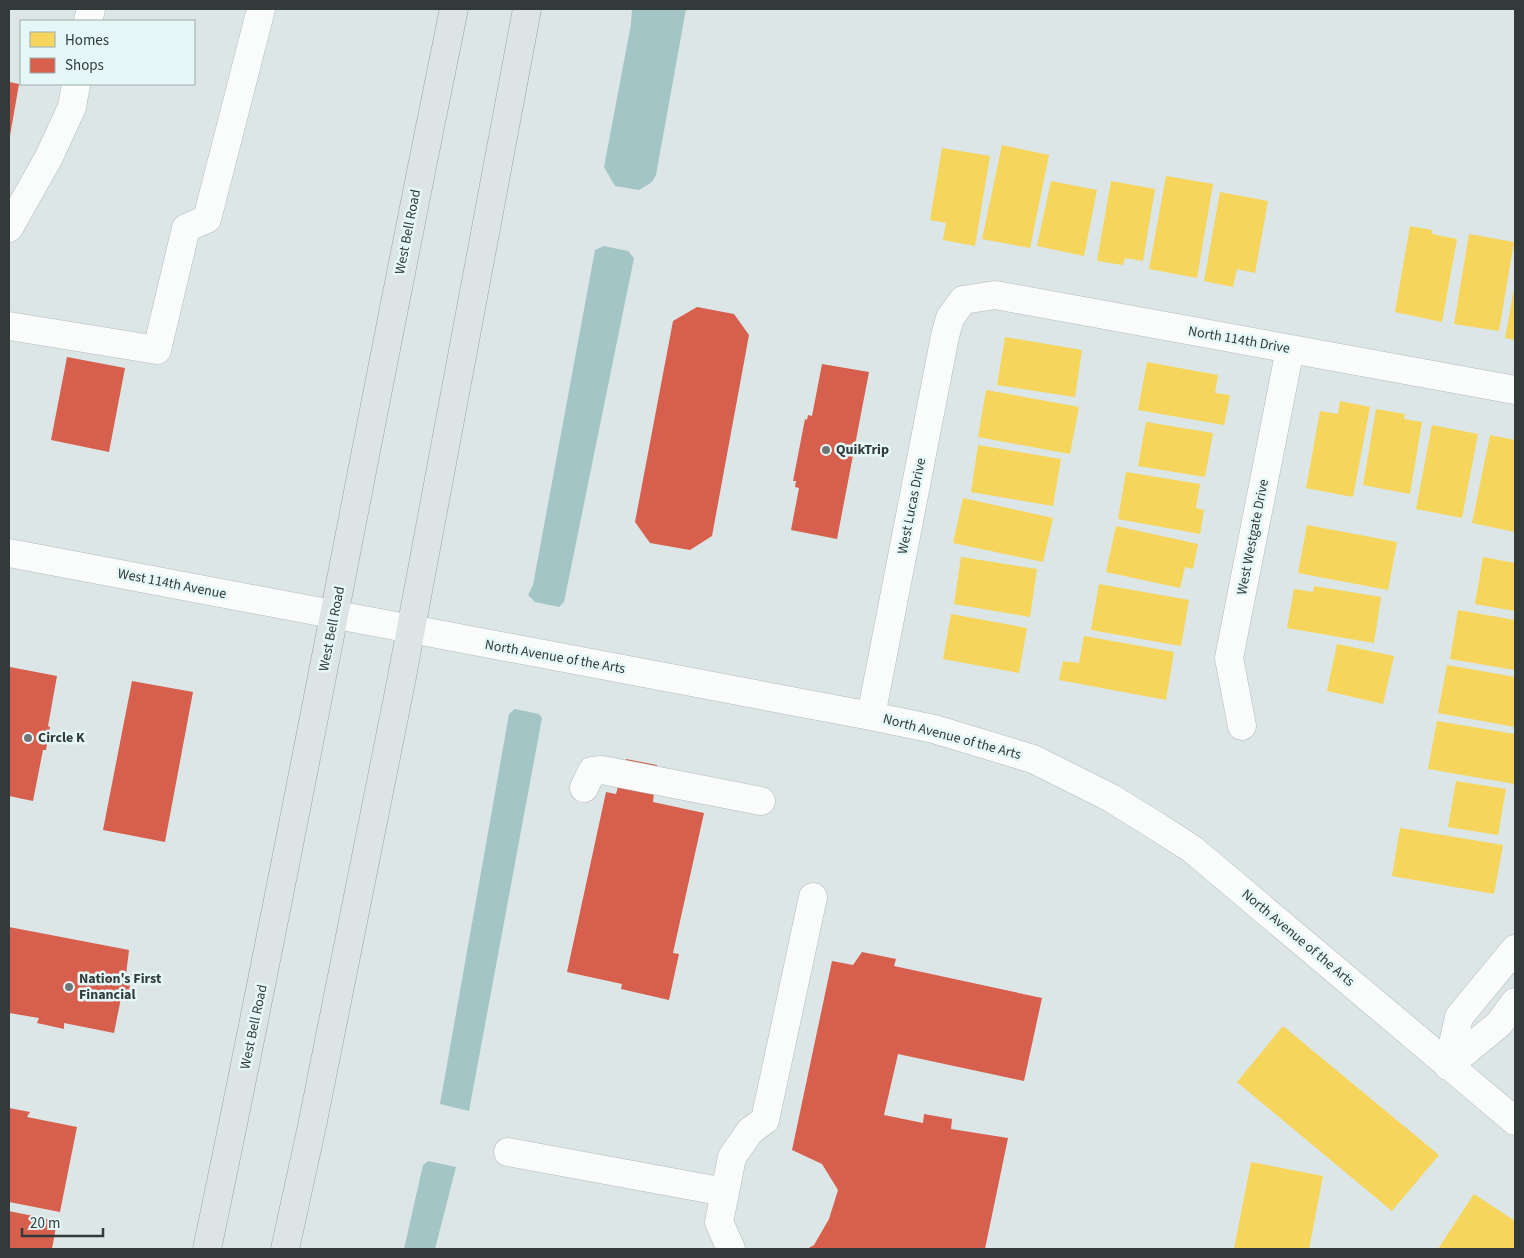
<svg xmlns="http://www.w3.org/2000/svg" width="1524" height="1258" viewBox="0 0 1524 1258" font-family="'Source Sans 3',sans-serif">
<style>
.water{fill:#a4c5c6}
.homes{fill:#f6d55c}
.shops{fill:#d6604d}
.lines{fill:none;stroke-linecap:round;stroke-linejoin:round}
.minor-casing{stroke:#b3baba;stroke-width:29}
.major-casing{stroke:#94a5a6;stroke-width:29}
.minor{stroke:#fafbfb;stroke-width:28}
.major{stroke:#dce4e5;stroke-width:28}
.poi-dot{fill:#6e7676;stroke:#e5f7f7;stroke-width:2}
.labels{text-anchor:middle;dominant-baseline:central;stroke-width:5;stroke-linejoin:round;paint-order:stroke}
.street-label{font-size:14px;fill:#333a3a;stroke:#e5f7f7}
.poi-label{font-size:14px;font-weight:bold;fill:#333a3a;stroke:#e5f7f7;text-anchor:start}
</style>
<rect width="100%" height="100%" fill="#dce6e6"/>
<path class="water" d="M 632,9 L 686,9 L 656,175 L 652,182 L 639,190 L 615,186 L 604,167 L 631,24 Z
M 604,246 L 628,251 L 634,258 L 564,602 L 559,607 L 535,602 L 528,595 L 533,585 L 595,250 Z
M 515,709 L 539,714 L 542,718 L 469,1111 L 440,1104 L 509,714 Z
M 428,1161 L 456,1167 L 435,1249 L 404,1249 L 423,1165 Z"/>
<path class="homes" d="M 1002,145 L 1049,155 L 1030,248 L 982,239 Z
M 942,148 L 990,156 L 975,246 L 943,240 L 946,223 L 930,220 Z
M 1166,176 L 1213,184 L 1197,278 L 1149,269 Z
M 1051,181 L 1097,190 L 1084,256 L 1037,246 Z
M 1111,181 L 1155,189 L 1143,261 L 1125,258 L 1123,265 L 1097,261 Z
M 1220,192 L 1268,201 L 1255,273 L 1237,269 L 1233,287 L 1204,281 Z
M 1410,226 L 1432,230 L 1432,234 L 1457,239 L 1442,322 L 1395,312 Z
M 1469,234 L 1514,242 L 1499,331 L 1454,324 Z
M 1514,289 L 1515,289 L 1515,340 L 1505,338 Z
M 1005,337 L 1082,350 L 1075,397 L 997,385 Z
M 1147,362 L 1218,375 L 1215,393 L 1230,395 L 1224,425 L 1138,410 Z
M 986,390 L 1079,407 L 1070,454 L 978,437 Z
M 1340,401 L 1370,407 L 1353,497 L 1306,488 L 1320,411 L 1338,414 Z
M 1376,409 L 1405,414 L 1404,419 L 1422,422 L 1410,494 L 1363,485 Z
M 1146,422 L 1213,433 L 1205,477 L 1138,466 Z
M 1432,425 L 1478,434 L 1462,518 L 1416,509 Z
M 1490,435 L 1515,440 L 1515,532 L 1472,523 Z
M 978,445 L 1061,459 L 1053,506 L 971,492 Z
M 1126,472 L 1200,484 L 1196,508 L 1204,510 L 1200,534 L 1118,519 Z
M 963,498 L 1053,518 L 1043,562 L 953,543 Z
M 1307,525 L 1397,542 L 1388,590 L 1298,573 Z
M 1116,526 L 1198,544 L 1193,569 L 1185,567 L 1180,588 L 1106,572 Z
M 961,557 L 1037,569 L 1030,617 L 954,604 Z
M 1483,557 L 1515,563 L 1515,611 L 1475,604 Z
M 1099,584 L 1189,600 L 1181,646 L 1091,630 Z
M 1314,586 L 1381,597 L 1374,643 L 1287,628 L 1294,589 L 1313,592 Z
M 1458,610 L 1515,620 L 1515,670 L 1450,659 Z
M 951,614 L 1027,628 L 1019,673 L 943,659 Z
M 1084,636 L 1174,652 L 1166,700 L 1059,680 L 1063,661 L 1079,663 Z
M 1337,644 L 1394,656 L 1383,704 L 1327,691 Z
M 1447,665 L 1515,677 L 1515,727 L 1438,713 Z
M 1437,721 L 1515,734 L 1515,784 L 1428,769 Z
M 1456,781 L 1506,789 L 1498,835 L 1448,827 Z
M 1400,828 L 1503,845 L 1494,894 L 1392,876 Z
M 1283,1026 L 1439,1155 L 1392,1211 L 1237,1082 Z
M 1251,1162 L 1323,1176 L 1309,1249 L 1234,1249 Z
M 1474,1194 L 1515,1221 L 1515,1249 L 1438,1249 Z"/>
<path class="shops" d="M 9,82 L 19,84 L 10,136 L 9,136 Z
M 697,307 L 734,314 L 749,335 L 712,536 L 690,550 L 650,543 L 635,522 L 673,321 Z
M 67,357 L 125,368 L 109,452 L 51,440 Z
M 822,364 L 869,372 L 837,539 L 791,530 L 799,488 L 795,487 L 796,481 L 793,481 L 805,419 L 807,420 L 808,415 L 812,416 Z
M 10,667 L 57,676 L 48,726 L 50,727 L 46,750 L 43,750 L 33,801 L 9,796 Z
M 132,681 L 193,692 L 165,842 L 103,830 Z
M 626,759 L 657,765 L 653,802 L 704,813 L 673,953 L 679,954 L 669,1000 L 621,989 L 622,984 L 567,972 L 606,792 L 616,794 Z
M 9,927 L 129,950 L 126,975 L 132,974 L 127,1002 L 121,998 L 114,1033 L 64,1023 L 64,1029 L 37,1023 L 39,1018 L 9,1013 Z
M 862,952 L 896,959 L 894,966 L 1042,998 L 1024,1081 L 898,1054 L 884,1115 L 923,1123 L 924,1114 L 952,1119 L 951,1129 L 1008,1138 L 985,1249 L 807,1249 L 814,1245 L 829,1219 L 838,1190 L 822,1164 L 792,1150 L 832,961 L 853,965 Z
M 9,1108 L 30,1112 L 27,1117 L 77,1127 L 60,1212 L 9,1202 Z
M 9,1211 L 57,1221 L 52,1249 L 9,1249 Z"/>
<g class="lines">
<g class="minor-casing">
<path id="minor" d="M 88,21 L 91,9
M 9,228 L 49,157 L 72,107 L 76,84
M 9,326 L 157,350 L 186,228 L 207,219 L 261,9
M 9,553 L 871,716 L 934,729 L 1033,759 L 1111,798 L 1153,824 L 1192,849 L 1515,1121
M 871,716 L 945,336 L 950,318 L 963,300 L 995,295 L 1515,390
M 1242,726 L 1229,658 L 1290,349
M 584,788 L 592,771 L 602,770 L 761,801
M 1448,1066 L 1459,1017 L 1515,949
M 1448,1066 L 1499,1024 L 1515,1002
M 508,1152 L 725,1192
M 731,1249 L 719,1222 L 732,1157 L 750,1131 L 765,1120 L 813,897"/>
</g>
<g class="major-casing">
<path id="major" d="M 207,1249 C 294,837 369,422 454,9
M 285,1249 L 312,1126 L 401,682 L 527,9"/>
</g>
<use href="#minor" class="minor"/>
<use href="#major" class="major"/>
</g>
<g class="poi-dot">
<circle cx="826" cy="450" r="5"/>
<circle cx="28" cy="738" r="5"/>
<circle cx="69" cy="987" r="5"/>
</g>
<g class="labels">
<g class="street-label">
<text transform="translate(408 232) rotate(-79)">West Bell Road</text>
<text transform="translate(1239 340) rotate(10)">North 114th Drive</text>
<text transform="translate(912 506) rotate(-79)">West Lucas Drive</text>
<text transform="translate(1253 537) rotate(-79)">West Westgate Drive</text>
<text transform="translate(172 584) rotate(11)">West 114th Avenue</text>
<text transform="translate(332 629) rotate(-79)">West Bell Road</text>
<text transform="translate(555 657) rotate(10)">North Avenue of the Arts</text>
<text transform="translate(952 737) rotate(15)">North Avenue of the Arts</text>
<text transform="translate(1298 938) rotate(40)">North Avenue of the Arts</text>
<text transform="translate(254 1027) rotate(-78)">West Bell Road</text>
</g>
<g class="poi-label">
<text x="836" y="450">QuikTrip</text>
<text x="38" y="738">Circle K</text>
<text x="79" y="979">Nation's First<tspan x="79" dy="16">Financial</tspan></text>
</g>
</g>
<rect width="1524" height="1258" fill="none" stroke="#333a3a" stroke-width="20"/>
<rect x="20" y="20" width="175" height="65" fill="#e5f7f7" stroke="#9eabab"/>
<rect x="30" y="32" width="25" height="15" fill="#f6d55c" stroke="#9eabab"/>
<text x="65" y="45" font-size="15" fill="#333a3a">Homes</text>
<rect x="30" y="58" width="25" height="15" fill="#d6604d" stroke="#9eabab"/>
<text x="65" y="70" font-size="15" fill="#333a3a">Shops</text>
<path d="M22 1228v8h81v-8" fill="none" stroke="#333a3a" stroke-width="2.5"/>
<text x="30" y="1228" font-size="15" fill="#333a3a" stroke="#e5f7f7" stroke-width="4" paint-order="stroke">20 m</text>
</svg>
